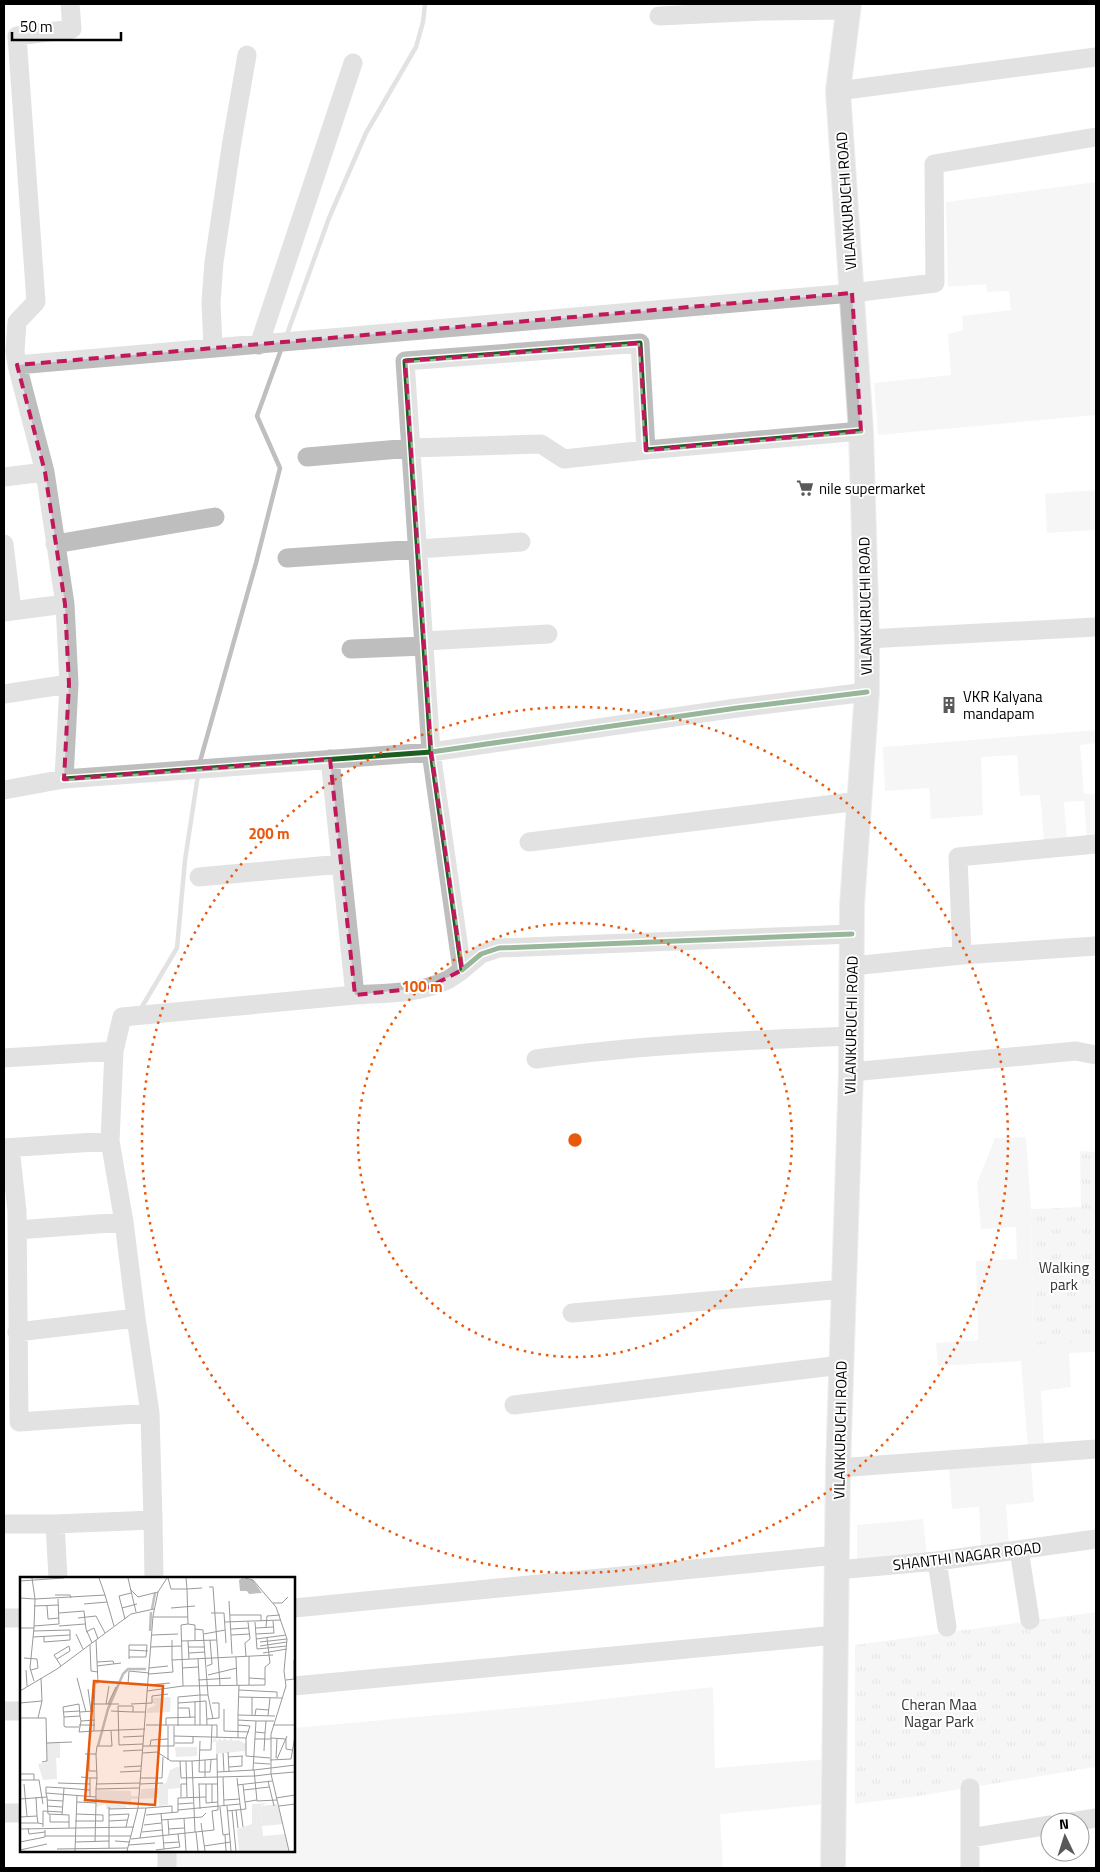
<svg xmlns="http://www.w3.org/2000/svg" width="1100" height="1872" viewBox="0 0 1100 1872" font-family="'Titillium Web',sans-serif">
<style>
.grass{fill:#ececec}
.park{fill:url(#park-tufts)}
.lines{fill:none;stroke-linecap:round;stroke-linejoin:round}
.stream{stroke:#bfbfbf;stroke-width:4.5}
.major-casing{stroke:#dbdbdb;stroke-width:26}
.minor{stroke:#bebebe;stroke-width:19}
.major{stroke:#bebebe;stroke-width:24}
.cycleway-casing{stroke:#fff;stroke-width:8}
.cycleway{stroke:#1b5e20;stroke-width:5}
.marked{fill:none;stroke:#c2185b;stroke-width:4;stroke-dasharray:10 6;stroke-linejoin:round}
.ring{fill:none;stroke:#e8590c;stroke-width:2.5;stroke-dasharray:2.5 5}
.labels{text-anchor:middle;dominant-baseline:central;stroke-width:4;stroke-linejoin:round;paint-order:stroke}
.street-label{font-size:15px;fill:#000;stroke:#fff}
.poi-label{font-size:15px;fill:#000;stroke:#fff;text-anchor:start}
.park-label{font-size:15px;fill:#333;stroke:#fff}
.inset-river{fill:none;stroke:#bfbfbf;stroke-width:2.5}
.inset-road{fill:none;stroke:#999;stroke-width:1}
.view{fill:#e8590c;fill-opacity:0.15;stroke:#e8590c;stroke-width:2.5}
.inset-edge{fill:none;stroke:#000;stroke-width:2.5}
.centre{fill:#e8590c;stroke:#fff;stroke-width:2.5}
.ring-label{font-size:15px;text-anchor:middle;font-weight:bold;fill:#e8590c;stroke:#fff;stroke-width:4;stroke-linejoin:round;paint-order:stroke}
</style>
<defs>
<pattern id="park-tufts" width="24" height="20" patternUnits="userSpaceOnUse" patternTransform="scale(1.25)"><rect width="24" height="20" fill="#ececec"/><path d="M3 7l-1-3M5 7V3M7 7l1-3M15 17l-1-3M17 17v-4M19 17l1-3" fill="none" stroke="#c9c9c9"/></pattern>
</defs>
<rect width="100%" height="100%" fill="#fff"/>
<path class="grass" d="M 1096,182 L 1096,415 L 878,435 L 874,383 L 951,375 L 948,334 L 963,330 L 962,316 L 1011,310 L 1009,291 L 987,292 L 986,284 L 948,287 L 946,202 Z
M 1096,490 L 1096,530 L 1047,533 L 1045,494 Z
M 1096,730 L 1096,743 L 1080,745 L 1084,794 L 1096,794 L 1096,836 L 1087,837 L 1084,801 L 1064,802 L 1067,839 L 1044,841 L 1040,795 L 1020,796 L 1017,755 L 981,757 L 983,815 L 931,819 L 929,788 L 885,791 L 883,747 Z
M 1026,1137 L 1031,1209 L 1033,1344 L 1096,1341 L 1096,1352 L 1069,1353 L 1071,1387 L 1041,1391 L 1044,1447 L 1028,1449 L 1021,1361 L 938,1366 L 936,1343 L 978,1340 L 976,1261 L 1017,1259 L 1016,1227 L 981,1229 L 977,1183 L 995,1138 Z
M 1031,1463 L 1034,1502 L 1006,1505 L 1009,1543 L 981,1545 L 979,1507 L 952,1509 L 949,1469 Z
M 923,1519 L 927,1557 L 857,1563 L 857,1525 Z
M 713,1687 L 715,1768 L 827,1759 L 826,1804 L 720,1814 L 723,1868 L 174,1868 L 173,1851 L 294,1851 L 294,1728 L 559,1704 Z"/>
<path class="park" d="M 1080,1151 L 1096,1152 L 1096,1341 L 1033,1345 L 1031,1209 L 1081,1207 Z
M 1096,1612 L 1096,1767 L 912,1797 L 855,1804 L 855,1645 Z"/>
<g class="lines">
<path class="stream" d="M 286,337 L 329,218 L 366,133 L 416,47 L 423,22 L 425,4
M 199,765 L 256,563 L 280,468 L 257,416 L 282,347
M 140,1010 L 177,948 L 185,860 L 198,775"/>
<g class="major-casing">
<path id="major" d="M 833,1868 L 838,1468 L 851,1072 L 852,905 L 867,692 L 867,639 L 861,431 L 838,91 L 849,4"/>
</g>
<path class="minor" d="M 659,16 L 764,11 L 849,10
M 838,91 L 1096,57
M 259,345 L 353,63
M 213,348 L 211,302 L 214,262 L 232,141 L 247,55
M 17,365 L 852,293 L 935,283 L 934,164 L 1096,137
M 307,457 L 411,448 L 541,444 L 564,459 L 646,450
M 45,472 L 17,365 L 15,351 L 17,322 L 36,302 L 17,36 L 72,29 L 70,4
M 4,477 L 45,472 L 65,604 L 69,684 L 64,779 L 4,790
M 4,544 L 12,611
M 55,544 L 215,517
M 287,558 L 521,542
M 4,612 L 65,604
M 867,639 L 1096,627
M 424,641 L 548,634
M 351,649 L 424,646
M 4,694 L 69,684
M 64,779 L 431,752 L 737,708 L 867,692
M 529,842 L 859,801
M 199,877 L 341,864
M 852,934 L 499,948 L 481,954 L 462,970 L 431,752 L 405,361 L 640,343 L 646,450 L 861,431
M 962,955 L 958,857 L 1096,844
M 852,966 L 962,955 L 1096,946
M 355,995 C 384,993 418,994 445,981 C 451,979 456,974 462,970
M 4,1058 L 114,1051
M 536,1059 C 641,1045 746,1040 851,1036
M 851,1072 L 1076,1051 L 1096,1055
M 110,1141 L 114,1051 L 122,1017 L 355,995 L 330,759
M 4,1148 L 110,1141 L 124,1222 L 136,1318 L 150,1413 L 153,1520
M 10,1148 L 17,1211 L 19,1422 L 150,1413
M 17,1230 L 124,1222
M 572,1313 L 844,1289
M 17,1332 L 136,1318
M 514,1405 L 841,1365
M 838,1468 L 1096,1449
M 4,1524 L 55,1524 L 58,1578
M 55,1524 L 153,1520 L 154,1578
M 1019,1550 L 1030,1620
M 937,1561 L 947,1627
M 837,1570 L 937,1561 L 1096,1539
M 294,1608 L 837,1555
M 4,1618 L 21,1618
M 294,1686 L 836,1635
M 4,1711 L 21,1711
M 970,1788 L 970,1868
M 4,1813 L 21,1813
M 1071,1822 L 1096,1818
M 970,1838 L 1050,1825
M 167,1851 L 167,1868"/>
<use href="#major" class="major"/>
<g class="cycleway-casing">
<path id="cycleway" d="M 64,779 L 431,752 L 737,708 L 867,692
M 852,934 L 499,948 L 481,954 L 462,970 L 431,752 L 405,361 L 640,343 L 646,450 L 861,431"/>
</g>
<use href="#cycleway" class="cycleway"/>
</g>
<path d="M0 0H1100V1872H0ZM 852,293 L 861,431 L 646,450 L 640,343 L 405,361 L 431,752 L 462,970 L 429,987 L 355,995 L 330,759 L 64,779 L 69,684 L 65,604 L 45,472 L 17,365 Z" fill="#fff" fill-opacity=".55" fill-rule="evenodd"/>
<path class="marked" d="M 852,293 L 861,431 L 646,450 L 640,343 L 405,361 L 431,752 L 462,970 L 429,987 L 355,995 L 330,759 L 64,779 L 69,684 L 65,604 L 45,472 L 17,365 Z"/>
<g class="ring">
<circle cx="575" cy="1140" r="217"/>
<circle cx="575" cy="1140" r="433"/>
</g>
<defs>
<g id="supermarket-bare" transform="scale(1.35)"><path d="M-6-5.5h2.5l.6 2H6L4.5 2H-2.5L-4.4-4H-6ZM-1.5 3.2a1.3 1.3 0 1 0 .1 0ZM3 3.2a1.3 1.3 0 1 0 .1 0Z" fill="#595959" stroke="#fff" stroke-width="2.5" paint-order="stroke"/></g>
<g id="building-bare" transform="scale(1.35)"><path d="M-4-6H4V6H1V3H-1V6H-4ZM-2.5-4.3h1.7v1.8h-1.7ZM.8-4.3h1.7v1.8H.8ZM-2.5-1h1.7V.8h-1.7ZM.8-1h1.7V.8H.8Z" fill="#595959" stroke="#fff" stroke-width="2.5" paint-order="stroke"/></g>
</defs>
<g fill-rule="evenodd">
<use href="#supermarket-bare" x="805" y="488"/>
<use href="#building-bare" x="949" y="705"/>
</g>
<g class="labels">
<g class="street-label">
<text transform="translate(846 201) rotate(-94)">VILANKURUCHI ROAD</text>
<text transform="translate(865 606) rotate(-91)">VILANKURUCHI ROAD</text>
<text transform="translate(851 1025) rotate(-89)">VILANKURUCHI ROAD</text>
<text transform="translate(840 1430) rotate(-89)">VILANKURUCHI ROAD</text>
<text transform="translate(967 1556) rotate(-7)">SHANTHI NAGAR ROAD</text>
</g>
<g class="poi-label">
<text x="819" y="488">nile supermarket</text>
<text x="963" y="696">VKR Kalyana<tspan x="963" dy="17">mandapam</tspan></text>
</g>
<g class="park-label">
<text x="1064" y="1267">Walking<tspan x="1064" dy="17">park</tspan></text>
<text x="939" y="1704">Cheran Maa<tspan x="939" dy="17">Nagar Park</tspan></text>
</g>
</g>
<g transform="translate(20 1577)">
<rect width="275" height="275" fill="#fff"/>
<path d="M 151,120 L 150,135 L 127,136 L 127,132 L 136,128 L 132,126 L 133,121 ZM 194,161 L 198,164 L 199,161 L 203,164 L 204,161 L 208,164 L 211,161 L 213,164 L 219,163 L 226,167 L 225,176 L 224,174 L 196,177 L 196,164 L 192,166 ZM 77,213 L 111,214 L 111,219 L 118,219 L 118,222 L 111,222 L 111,229 L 106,228 L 106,231 L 86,232 L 86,227 L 76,230 ZM 248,226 L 240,229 L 243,259 L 265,257 L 269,274 L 219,274 L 217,252 L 232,247 L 232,227 Z" fill="#ececec"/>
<path d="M 27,166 L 40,166 L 40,181 L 36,181 L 37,202 L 23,203 L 18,187 L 27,185 ZM 257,227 L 263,247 L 242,249 L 240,229 Z" fill="#ececec"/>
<path d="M 155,170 L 177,170 L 177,179 L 156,180 ZM 157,190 L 160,190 L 160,211 L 148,212 L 148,228 L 139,229 L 138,221 L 120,222 L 121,212 L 139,211 L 139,207 L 146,206 L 150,193 Z" fill="#ececec"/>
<path d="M 222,1 L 233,3 L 242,16 L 229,17 L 227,14 L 220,14 L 219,3 Z" fill="#bfbfbf"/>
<path class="inset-river" d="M 132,32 L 135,16M 130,54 L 131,35M 78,169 L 88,132 L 103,97 L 108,92 L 126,92"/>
<path class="inset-road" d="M 79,1 L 85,18M 108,1 L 116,35M 148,1 L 151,12 L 167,12 L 168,47 L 161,48 L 163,109 L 245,108 L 245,90 L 250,86 L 247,61M 166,1 L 167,12 L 182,11M 225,1 L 233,3 L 256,30 L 267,62 L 264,94 L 266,109 L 251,157 L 251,191 L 234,193M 0,4 L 44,1M 189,10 L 193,10 L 200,108M 110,12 L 118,20 L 138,15M 35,18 L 50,18 L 51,21M 0,21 L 15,22 L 12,1M 209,24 L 212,77M 253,26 L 262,26 L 268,20M 64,27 L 87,25M 14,29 L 39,28M 27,29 L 28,42 L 39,41M 102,31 L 117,27M 151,31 L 175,29M 39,36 L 64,34 L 66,52 L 72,66M 191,36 L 204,36 L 206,66M 210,38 L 241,38 L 241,44M 133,40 L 168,40M 58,41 L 76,39 L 85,56M 105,42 L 99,19 L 111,16M 205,45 L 261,43M 235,45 L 237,72 L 267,69M 168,47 L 175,48 L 175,64M 14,49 L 39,47 L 38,22M 39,49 L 65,47M 246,50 L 247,39 L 260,38M 0,51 L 14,51 L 10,91 L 14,104M 14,51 L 15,22 L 85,18 L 94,49M 236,51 L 253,50M 175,52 L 183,53 L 188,118 L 180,118 L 178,82M 211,52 L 229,51M 13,54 L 50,53 L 50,58M 66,55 L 74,51 L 78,62M 56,57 L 63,72M 184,57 L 205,53M 236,57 L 254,56 L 253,44M 132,58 L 158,57M 211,58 L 230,57M 13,60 L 50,58 L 50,63 L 24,65 L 24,59M 236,62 L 266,58M 161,64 L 197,63M 168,64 L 169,82M 240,65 L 267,62M 70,68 L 71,94 L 78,95M 240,69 L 267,65M 130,70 L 162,69M 168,70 L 185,70M 109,73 L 128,74M 169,76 L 185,75M 243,76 L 267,72M 226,79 L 225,66 L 230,62 L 228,45M 229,79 L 229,108M 109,80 L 126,80 L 127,68 L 109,68 L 109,82M 216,80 L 217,108M 4,81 L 17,82 L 18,91 L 11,93M 37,82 L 50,74 L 49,69 L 34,78 L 41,89M 152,83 L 152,63M 77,85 L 93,84 L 94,87M 77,89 L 101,86M 187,89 L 192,87 L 190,63M 129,91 L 148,89M 162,91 L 178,90M 6,93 L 7,109M 129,97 L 153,95 L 152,83 L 253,78M 188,98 L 217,91M 57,101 L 66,135M 229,101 L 245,102M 178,103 L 211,101M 266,103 L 274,102 L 274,83M 108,107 L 109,94 L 129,96M 128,108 L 150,106M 68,112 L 71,134M 219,113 L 257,115 L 257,120M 0,114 L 37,92 L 111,37 L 134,32M 127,114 L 163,109M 188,118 L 193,142M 219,120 L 262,121M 175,124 L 175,148M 0,126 L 22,124 L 21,101M 158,126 L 186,124 L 187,148M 73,127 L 99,127M 86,127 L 89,109M 88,127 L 96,110M 111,127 L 132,126 L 132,119 L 148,117M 158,131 L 169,131 L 170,141M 204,132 L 204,154 L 229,155M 74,134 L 75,106 L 78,106 L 76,63M 91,134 L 113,135M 43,135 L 60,134M 60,135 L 74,134 L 74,154 L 59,155 L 61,144M 218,138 L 219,108M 232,138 L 232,120M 235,138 L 236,132 L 249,133M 60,139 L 61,144 L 75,143M 248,139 L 250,121M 44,140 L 60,139 L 59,127 L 43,130 L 44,140 L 44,149 L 45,150 L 59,150M 0,141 L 26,141 L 27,184 L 22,185M 18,141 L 22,124M 187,142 L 199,141 L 199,126 L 192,126M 218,143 L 236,144M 59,148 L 75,148M 126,148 L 192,148 L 191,173 L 180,173M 192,148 L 197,148 L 197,161M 218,148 L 230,149 L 226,161M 253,148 L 275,148M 146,149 L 146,141 L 175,140M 148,149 L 148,183M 158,149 L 158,120 L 180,118 L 180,148M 74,154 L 125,152M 236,155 L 245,156 L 246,144M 154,159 L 226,161 L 226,179 L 250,181M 103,160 L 124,159M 218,161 L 218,138 L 255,139M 251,161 L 266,162 L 266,172 L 272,173M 235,162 L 251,162M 180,164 L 179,195 L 190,195 L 191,183M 26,166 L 52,165M 155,166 L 173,166 L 173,159M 123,167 L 99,168 L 98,129 L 113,129 L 113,135 L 126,135M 123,169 L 154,169 L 154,149M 130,169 L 131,163 L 148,162M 103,174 L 122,173M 244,174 L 245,156M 208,175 L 209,195M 123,176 L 137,175 L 151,184 L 172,184 L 175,255M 203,176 L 204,195M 65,177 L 76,177 L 77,201M 69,177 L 69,194 L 77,194M 76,177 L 77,169 L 92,169 L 91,154M 208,180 L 223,179M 256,181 L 257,162M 257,182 L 267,159M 250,183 L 271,182 L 275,159M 160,184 L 161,201 L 235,199 L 251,197 L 251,191 L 275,188M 166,184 L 167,220M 172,184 L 197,182 L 197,177M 234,186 L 250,187M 104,190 L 121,189M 209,190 L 222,189 L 222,179M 233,193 L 236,144 L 254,144M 100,195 L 121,194M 197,195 L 234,193 L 237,224 L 257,223M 0,197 L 14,197 L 14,203M 61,200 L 70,201 L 70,207M 185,200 L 185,183M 203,200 L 204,229M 70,201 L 77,201 L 76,212M 120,201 L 142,201 L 143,180M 0,203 L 19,203 L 23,227M 248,204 L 254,229M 38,206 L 70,207 L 70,213M 4,207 L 7,239M 76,207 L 120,206M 120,207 L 143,206M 178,207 L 197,207M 179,207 L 180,232M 192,207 L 192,225M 217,208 L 252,204M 223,208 L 225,225 L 237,223M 44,211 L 70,213 L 70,219M 224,213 L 249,210M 26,216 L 26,210 L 44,211 L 42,238M 16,220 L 17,239M 27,220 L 26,216 L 76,220M 161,220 L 161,207 L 167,207M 186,220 L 186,226 L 198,225M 256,221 L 275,218M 0,222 L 27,220 L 28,237 L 49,238 L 49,251M 27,223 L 43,224M 204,223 L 220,222M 57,225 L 76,226 L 75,265M 76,226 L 76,212 L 119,211M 158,227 L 173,226M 220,227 L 223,250M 27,229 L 42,230M 207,229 L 211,274M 259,229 L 275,227M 89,230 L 89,244 L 107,243M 200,230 L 203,258 L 209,257M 126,231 L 152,229 L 152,235M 89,232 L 126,231 L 120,261M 158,233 L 220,227 L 217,201M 212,233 L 216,274M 216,233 L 218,251M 207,234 L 226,232 L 225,225M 141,236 L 144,272M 30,238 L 30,245 L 49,245M 89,238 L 109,237 L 106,250M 126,238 L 158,235 L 158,221 L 186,220 L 186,207M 0,240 L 17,239 L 18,246 L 23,247 L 23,250M 164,241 L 166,274M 141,243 L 182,240 L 186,236M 148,243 L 149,258M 55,244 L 83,244 L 83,238 L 56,237M 0,246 L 18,246M 181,246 L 185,274M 23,247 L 23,234 L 42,235M 124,248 L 141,246M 8,251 L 9,257 L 25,255M 0,252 L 114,250M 148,252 L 164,251M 122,255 L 142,253M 176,255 L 178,274M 205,258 L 206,274M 25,259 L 111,259M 111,262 L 194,253 L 192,234 L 198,233 L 197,182M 95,264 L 110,265M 0,265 L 25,260 L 25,253M 55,265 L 89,264M 143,266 L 159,265 L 158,257M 109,268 L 135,266M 184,269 L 211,265M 89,271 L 89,244M 37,272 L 108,271M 0,273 L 27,267M 136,273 L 160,270 L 159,265M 55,274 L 57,218M 107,274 L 118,231 L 133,39 L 138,15 L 147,1M 269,274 L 251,197 L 275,195"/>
<path class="view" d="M 74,104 L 143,109 L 135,228 L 65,223 Z"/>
<rect width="275" height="275" class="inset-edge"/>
</g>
<circle cx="575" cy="1140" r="8" class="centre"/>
<g class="ring-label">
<text x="269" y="839">200 m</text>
<text x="422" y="992">100 m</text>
</g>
<rect width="1100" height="1872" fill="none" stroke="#000000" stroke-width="10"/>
<g transform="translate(1065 1837) rotate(356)"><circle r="24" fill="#ffffff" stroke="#999999"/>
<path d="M0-4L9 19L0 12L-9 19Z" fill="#595959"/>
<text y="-8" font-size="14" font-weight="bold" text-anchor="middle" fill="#000000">N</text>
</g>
<path d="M12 32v8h109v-8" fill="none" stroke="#000000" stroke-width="2.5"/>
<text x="20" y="32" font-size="15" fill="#000000" stroke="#ffffff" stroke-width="4" paint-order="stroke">50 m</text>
</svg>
